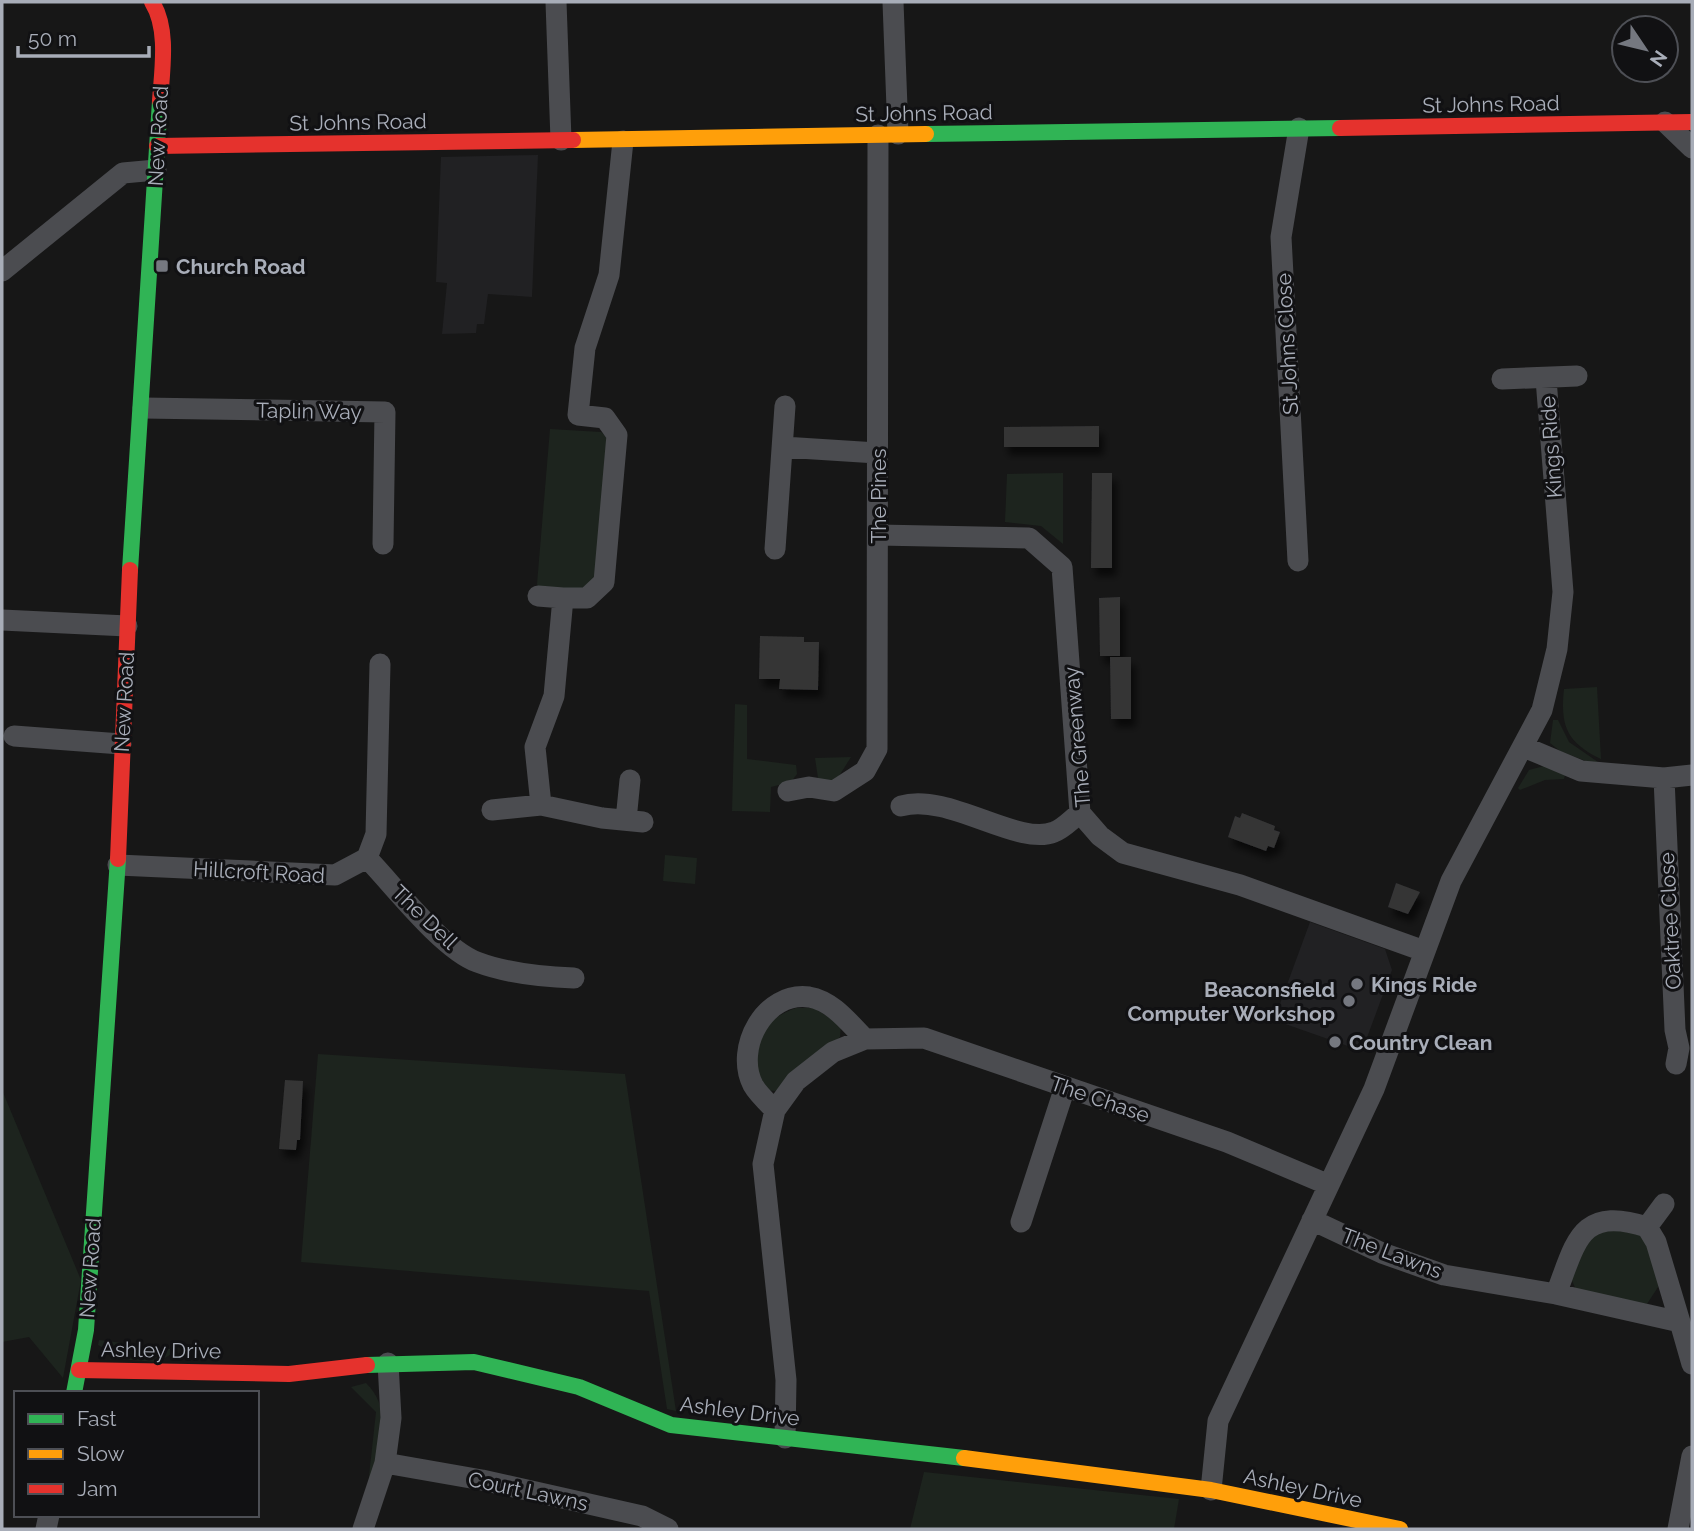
<svg xmlns="http://www.w3.org/2000/svg" width="1694" height="1531" viewBox="0 0 1694 1531" font-family="Raleway,sans-serif">
<style>
.built{fill:#212123}
.green{fill:#1d241e}
.building{fill:#353536;filter:url(#shadow)}
.lines{fill:none;stroke-linecap:round;stroke-linejoin:round}
.street{stroke:#4b4c50;stroke-width:21}
.fast{stroke:#30b455;stroke-width:16}
.slow{stroke:#ff9f0a;stroke-width:16}
.jam{stroke:#e5322d;stroke-width:16}
.poi-dot{fill:#757880;stroke:#111113;stroke-width:2.5}
.labels{text-anchor:middle;dominant-baseline:central;stroke-width:6;stroke-linejoin:round;paint-order:stroke}
.street-label{font-size:21px;fill:#a8adb8;stroke:#111113}
.poi-label{font-size:21px;font-weight:bold;fill:#a8adb8;stroke:#111113;text-anchor:start}
</style>
<defs>
<filter id="shadow"><feDropShadow dx="4.5" dy="8" stdDeviation="3.5" flood-color="#0009"/></filter>
</defs>
<rect width="100%" height="100%" fill="#171717"/>
<path class="built" d="M 538,155 L 532,297 L 488,294 L 484,324 L 477,324 L 476,333 L 442,334 L 447,283 L 436,282 L 441,157 Z
M 1310,922 L 1385,949 L 1392,970 L 1362,1051 L 1274,1020 Z"/>
<path class="green" d="M 550,429 L 601,432 L 607,437 L 595,578 L 589,589 L 541,590 L 537,584 Z
M 1063,473 L 1063,544 L 1041,526 L 1005,522 L 1007,474 Z
M 1597,687 L 1601,759 C 1567,743 1560,726 1564,689 Z
M 735,704 L 747,705 L 747,759 L 796,765 L 797,774 L 791,782 L 771,787 L 770,812 L 732,811 Z
M 1553,720 L 1558,720 L 1569,742 L 1598,762 L 1596,765 L 1560,751 L 1550,743 Z
M 851,757 L 834,784 L 818,778 L 815,758 Z
M 1552,764 L 1565,775 L 1564,779 L 1545,780 L 1520,790 L 1518,788 L 1529,770 Z
M 665,855 L 697,858 L 695,884 L 663,881 Z
M 796,1008 L 814,1008 L 841,1025 L 840,1037 L 784,1087 L 775,1091 L 765,1090 C 761,1078 753,1063 753,1051 C 753,1030 780,1013 796,1008 Z
M 318,1054 L 625,1074 L 676,1411 L 667,1409 L 649,1291 L 301,1262 Z
M 2,1090 L 81,1280 L 63,1378 L 29,1337 L 2,1342 Z
M 1600,1229 C 1650,1228 1649,1238 1660,1284 L 1647,1304 L 1577,1292 L 1570,1276 L 1586,1238 Z
M 99,1340 L 178,1350 L 158,1362 L 116,1359 L 113,1353 L 98,1345 Z
M 366,1383 C 395,1411 379,1451 368,1485 L 376,1412 L 351,1387 Z
M 924,1472 L 1179,1499 L 1174,1529 L 910,1529 Z"/>
<path class="building" d="M 1099,426 L 1099,447 L 1004,447 L 1004,427 Z
M 1092,473 L 1112,473 L 1112,568 L 1091,568 Z
M 1120,597 L 1120,656 L 1100,656 L 1099,598 Z
M 760,636 L 804,637 L 804,642 L 819,642 L 818,690 L 779,689 L 780,679 L 759,679 Z
M 1110,657 L 1131,657 L 1131,719 L 1111,719 Z
M 1242,813 L 1275,826 L 1274,830 L 1280,832 L 1274,848 L 1268,846 L 1266,851 L 1228,837 L 1235,816 L 1240,818 Z
M 1396,883 L 1420,892 L 1408,914 L 1388,907 Z
M 285,1080 L 303,1081 L 300,1140 L 297,1140 L 296,1150 L 279,1149 Z"/>
<g class="lines">
<path class="street" d="M 556,2 L 561,140
M 893,2 L 898,134
M 1665,122 L 1692,148
M 623,141 L 609,275 L 585,348 L 578,415 L 605,418 L 617,435 L 604,582 L 587,598 L 563,598 L 554,696 L 535,747 L 541,805 L 602,818 L 643,822
M 2,271 L 123,173 L 156,170
M 1502,379 L 1577,376
M 143,408 L 385,412 L 383,544
M 783,447 L 877,453
M 878,535 L 1029,538 L 1062,567 L 1080,813 L 1100,836 L 1123,853 L 1240,885 L 1424,951
M 775,549 L 785,406
M 1298,561 L 1281,237 L 1299,128
M 538,596 L 563,598
M 2,620 L 127,626
M 14,736 L 121,744
M 1524,747 L 1581,771 L 1664,778 L 1692,775
M 1664,778 L 1675,1030 L 1679,1048 L 1676,1064
M 788,791 L 809,787 L 834,791 L 865,771 L 877,749 L 878,135
M 901,806 C 948,792 1018,847 1054,832 C 1063,829 1072,819 1080,813
M 492,810 L 541,805
M 626,820 L 630,780
M 367,858 C 394,886 442,949 477,962 C 506,973 543,977 574,978
M 118,865 L 335,875 L 367,858 L 376,834 L 380,664
M 775,1110 C 768,1103 758,1094 753,1085 C 734,1048 765,991 809,997 C 833,1001 849,1023 865,1039
M 1312,1220 L 1382,1253 L 1444,1275 L 1556,1294 L 1680,1322 L 1692,1364
M 1021,1222 L 1065,1087
M 1647,1227 L 1664,1204
M 1556,1294 C 1576,1243 1579,1205 1647,1227 L 1656,1242 L 1680,1322
M 785,1438 L 786,1380 L 763,1164 L 775,1110 L 796,1081 L 833,1052 L 865,1039 L 924,1038 L 1227,1142 L 1329,1185
M 385,1463 L 482,1480 L 642,1516 L 668,1529
M 1211,1490 L 1218,1421 L 1374,1089 L 1451,881 L 1542,710 L 1557,649 L 1563,592 L 1546,379
M 46,1529 L 49,1515
M 363,1529 L 385,1463 L 391,1418 L 388,1363
M 1678,1529 L 1692,1456"/>
<path class="fast" d="M 926,134 L 1340,128
M 130,570 L 160,101
M 367,1365 L 474,1362 L 579,1387 L 671,1425 L 964,1458
M 74,1393 L 86,1330 L 118,859"/>
<path class="slow" d="M 573,140 L 926,134
M 964,1458 L 1211,1490 L 1400,1529"/>
<path class="jam" d="M 152,2 C 169,29 162,70 160,101
M 1340,128 L 1692,122
M 157,146 L 573,140
M 118,859 L 130,570
M 79,1370 L 289,1374 L 367,1365"/>
</g>
<g class="poi-dot">
<rect x="155" y="259" width="14" height="14" rx="3.5"/>
<circle cx="1357" cy="984" r="7"/>
<circle cx="1349" cy="1001" r="7"/>
<circle cx="1335" cy="1042" r="7"/>
</g>
<g class="labels">
<g class="street-label">
<text transform="translate(1491 104) rotate(-1)">St Johns Road</text>
<text transform="translate(924 113) rotate(-1)">St Johns Road</text>
<text transform="translate(358 122) rotate(-1)">St Johns Road</text>
<text transform="translate(158 136) rotate(-87)">New Road</text>
<text transform="translate(1287 344) rotate(-93)">St Johns Close</text>
<text transform="translate(309 411) rotate(1)">Taplin Way</text>
<text transform="translate(1551 447) rotate(-94)">Kings Ride</text>
<text transform="translate(878 496) rotate(-90)">The Pines</text>
<text transform="translate(124 702) rotate(-87)">New Road</text>
<text transform="translate(1077 737) rotate(-95)">The Greenway</text>
<text transform="translate(259 872) rotate(3)">Hillcroft Road</text>
<text transform="translate(425 917) rotate(44)">The Dell</text>
<text transform="translate(1670 921) rotate(-93)">Oaktree Close</text>
<text transform="translate(1100 1099) rotate(19)">The Chase</text>
<text transform="translate(1392 1253) rotate(21)">The Lawns</text>
<text transform="translate(90 1268) rotate(-86)">New Road</text>
<text transform="translate(161 1350) rotate(1)">Ashley Drive</text>
<text transform="translate(740 1411) rotate(7)">Ashley Drive</text>
<text transform="translate(1303 1488) rotate(12)">Ashley Drive</text>
<text transform="translate(528 1491) rotate(12)">Court Lawns</text>
</g>
<g class="poi-label">
<text x="176" y="266">Church Road</text>
<text x="1371" y="984">Kings Ride</text>
<text x="1335" y="989" text-anchor="end">Beaconsfield<tspan x="1335" dy="24">Computer Workshop</tspan></text>
<text x="1349" y="1042">Country Clean</text>
</g>
</g>
<rect width="1694" height="1531" fill="none" stroke="#a8adb8" stroke-width="7"/>
<rect x="14" y="1391" width="245" height="126" fill="#111113" stroke="#4d4f55" stroke-width="2"/>
<rect x="28" y="1414" width="35" height="10" fill="#30b455" stroke="#4d4f55" stroke-width="2"/>
<text x="77" y="1426" font-size="21" fill="#a8adb8">Fast</text>
<rect x="28" y="1449" width="35" height="10" fill="#ff9f0a" stroke="#4d4f55" stroke-width="2"/>
<text x="77" y="1461" font-size="21" fill="#a8adb8">Slow</text>
<rect x="28" y="1484" width="35" height="10" fill="#e5322d" stroke="#4d4f55" stroke-width="2"/>
<text x="77" y="1496" font-size="21" fill="#a8adb8">Jam</text>
<g transform="translate(1645 49) rotate(125)"><circle r="33" fill="#111113" stroke="#4d4f55" stroke-width="2"/>
<path d="M0-5L12 26L0 18L-12 26Z" fill="#757880"/>
<text y="-10" font-size="19" font-weight="bold" text-anchor="middle" fill="#a8adb8">N</text>
</g>
<path d="M18 46v10h131v-10" fill="none" stroke="#a8adb8" stroke-width="3.5"/>
<text x="28" y="46" font-size="21" fill="#a8adb8" stroke="#111113" stroke-width="5" paint-order="stroke">50 m</text>
</svg>
